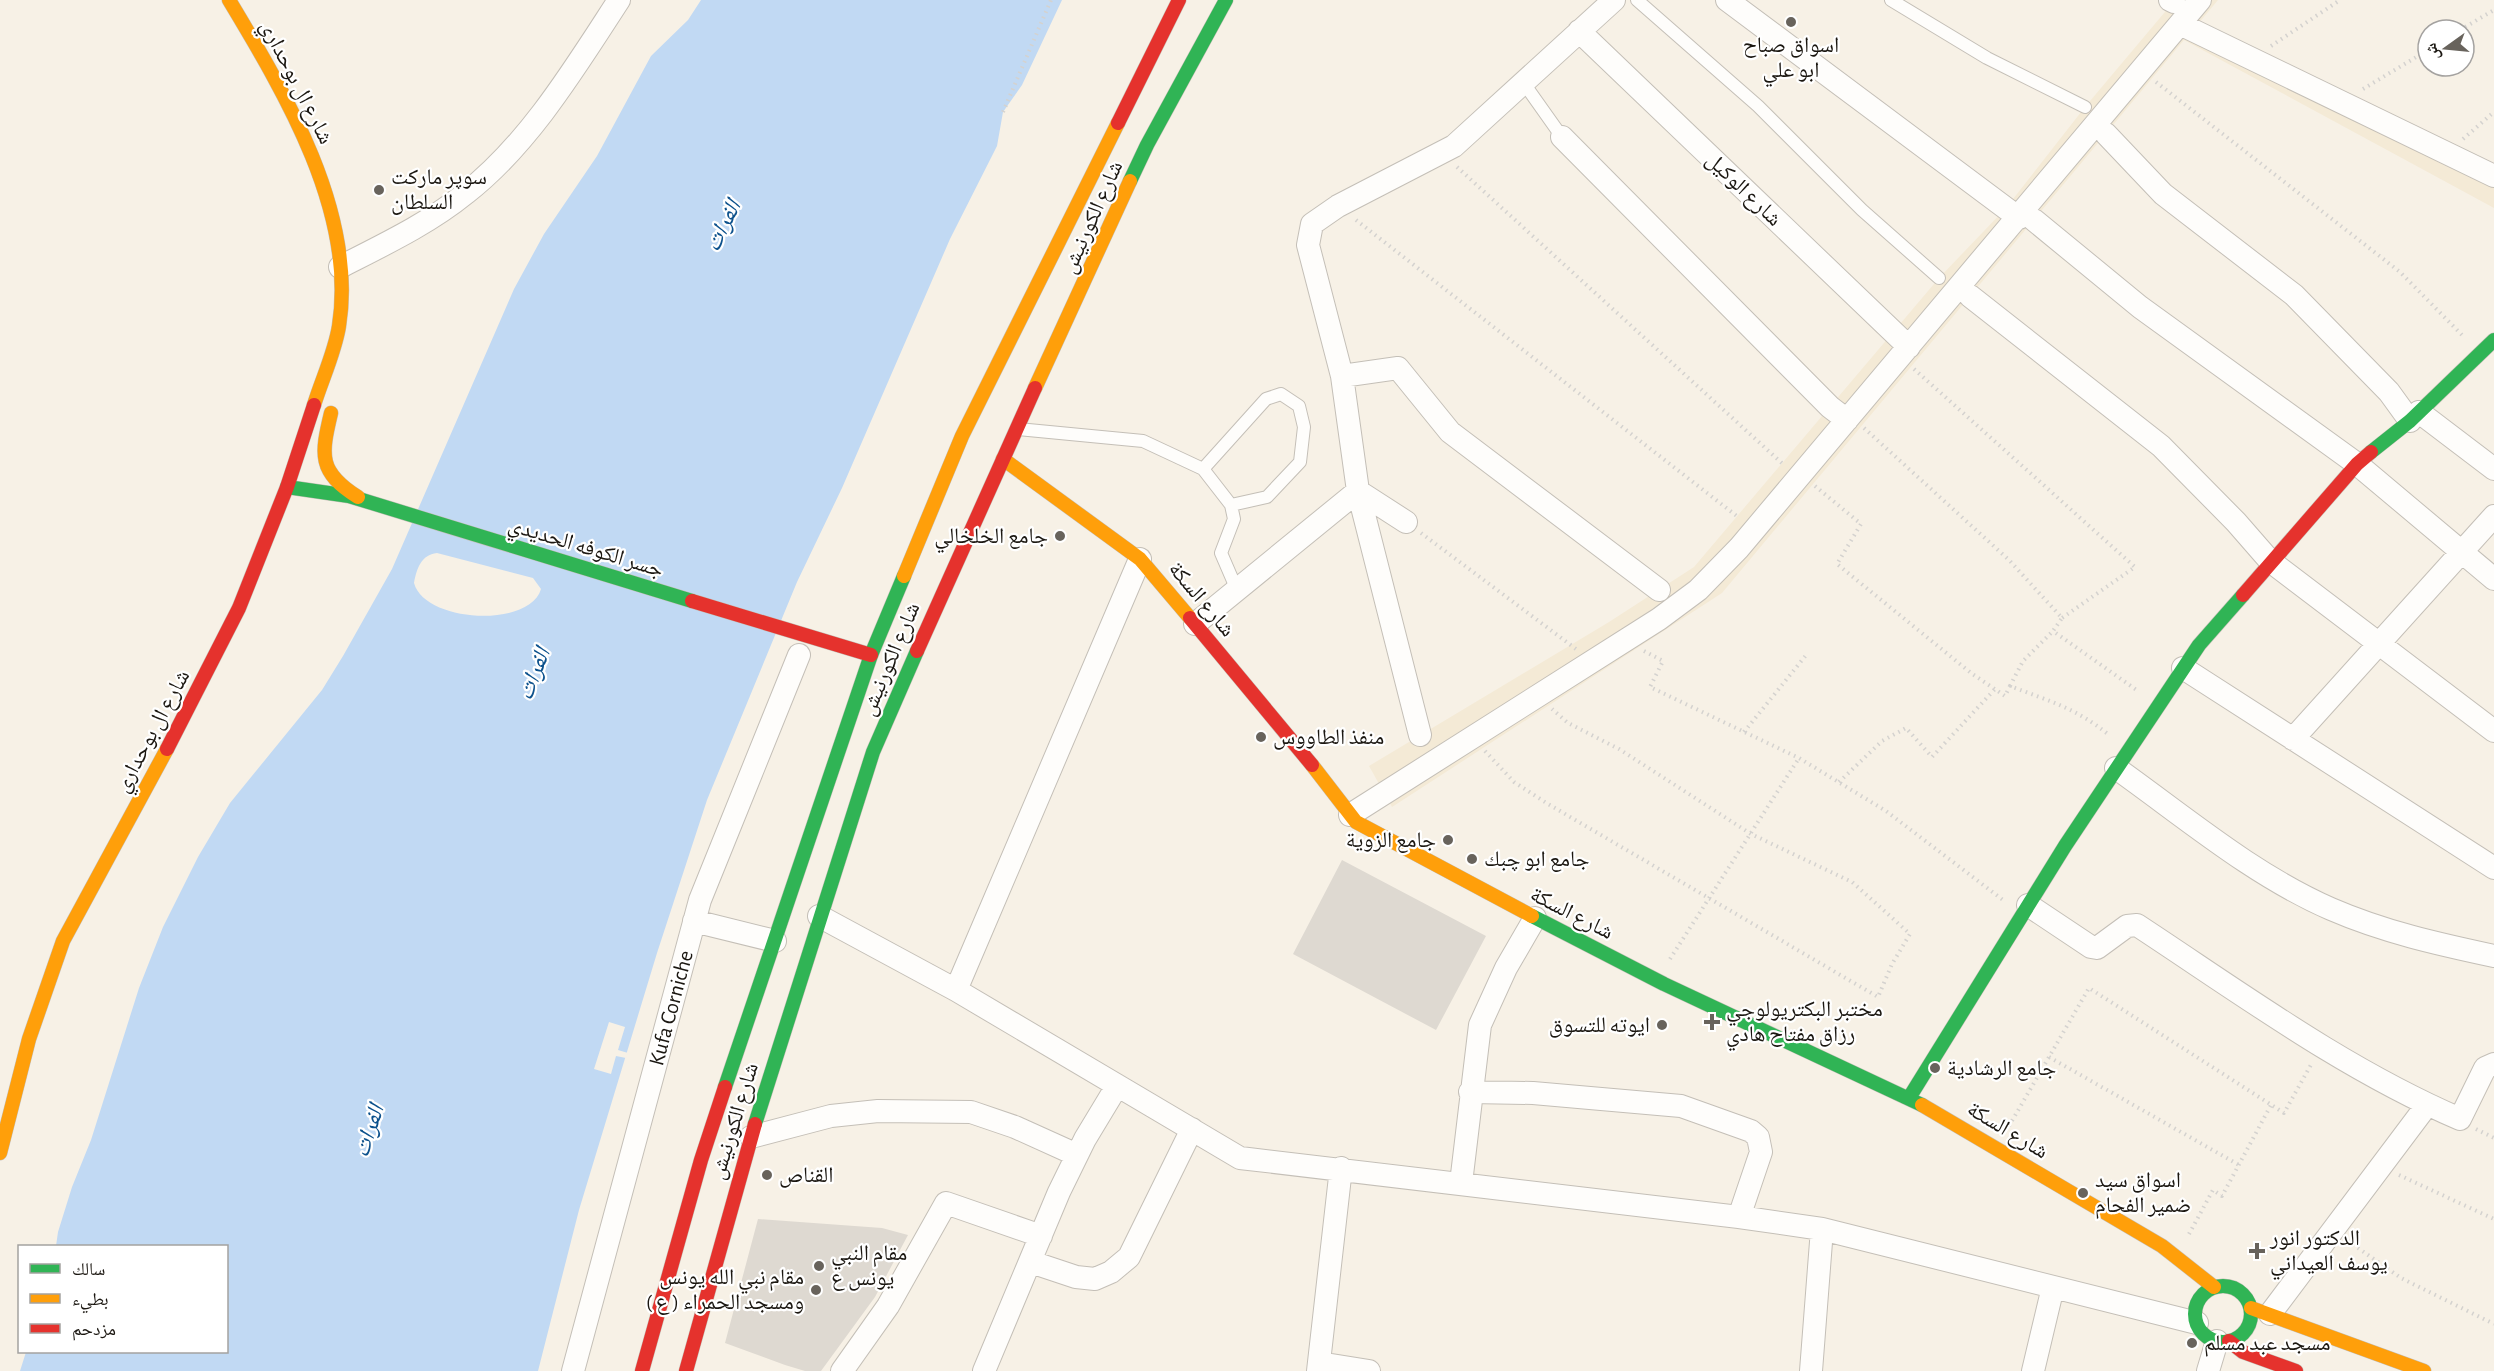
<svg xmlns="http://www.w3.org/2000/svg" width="2494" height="1371" viewBox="0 0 2494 1371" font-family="'Alegreya Sans','Noto Naskh Arabic',sans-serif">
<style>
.built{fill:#f4ead6}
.water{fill:#c1d9f3;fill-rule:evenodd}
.pier{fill:#f7f1e6}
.building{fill:#ded9d1}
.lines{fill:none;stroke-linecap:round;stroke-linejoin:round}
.lane-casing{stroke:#c4bfb7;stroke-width:14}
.street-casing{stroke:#c4bfb7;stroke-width:24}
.fast-casing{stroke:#c4bfb7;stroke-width:15}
.slow-casing{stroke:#c4bfb7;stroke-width:15}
.jam-casing{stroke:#c4bfb7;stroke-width:15}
.path{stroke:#d4d2cf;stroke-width:4;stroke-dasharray:1.5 4.5;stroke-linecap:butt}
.lane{stroke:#fefdfb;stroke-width:12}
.street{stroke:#fefdfb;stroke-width:22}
.fast{stroke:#30b455;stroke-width:14}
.slow{stroke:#ff9f0a;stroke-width:14}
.jam{stroke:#e5322d;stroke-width:14}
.poi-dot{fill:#68635c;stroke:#fff;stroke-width:2}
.labels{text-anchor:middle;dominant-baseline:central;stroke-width:4.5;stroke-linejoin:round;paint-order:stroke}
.poi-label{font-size:22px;fill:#1b1711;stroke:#fff;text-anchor:start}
.street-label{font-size:22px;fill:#1b1711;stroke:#fff}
.water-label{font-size:24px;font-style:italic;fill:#0c518c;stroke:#fff}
</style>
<rect width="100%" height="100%" fill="#f7f1e6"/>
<path class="built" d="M 2175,0 L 2218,0 L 2198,24 L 2494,170 L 2494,208 L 2184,40 L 1722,593 L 1392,807 L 1369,766 L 1609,622 L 1694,567 L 1939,278 L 2006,208 L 2085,107 Z"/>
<path class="water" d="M 701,0 L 1062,0 L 1022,85 L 1003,112 L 997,146 L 950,239 L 842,488 L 797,582 L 707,800 L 657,953 L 579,1210 L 538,1371 L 20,1371 L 26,1352 L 226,1352 L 226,1246 L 56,1246 L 58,1232 L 72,1187 L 91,1140 L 139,988 L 163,927 L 198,857 L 230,803 L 322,690 L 343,656 L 392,569 L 514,289 L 544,234 L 597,156 L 651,56 L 688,20 ZM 437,553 L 533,578 L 541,589 C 530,628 425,623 414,583 C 417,568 421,555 437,553 Z"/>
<path class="pier" d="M 609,1022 L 625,1027 L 618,1050 L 628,1053 L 626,1058 L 616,1056 L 611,1074 L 594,1069 Z"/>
<path class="building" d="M 1342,860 L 1486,936 L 1436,1030 L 1293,954 Z
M 758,1219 L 882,1228 L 908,1235 L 875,1297 L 821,1371 L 805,1371 L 785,1365 L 725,1343 Z"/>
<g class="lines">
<g class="lane-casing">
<path id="lane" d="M 1637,0 L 1758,106 L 1862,210 L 1939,278
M 1891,0 L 1987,58 L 2085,107
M 1523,82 L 1562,137
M 1018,429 L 1143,441 L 1203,469 L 1231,505 L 1234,519 L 1221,553 L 1237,590
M 1203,469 L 1266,399 L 1281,394 L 1299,406 L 1304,427 L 1300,462 L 1267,497 L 1231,505"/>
</g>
<g class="street-casing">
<path id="street" d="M 1727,0 L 2019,218
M 2170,0 L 2174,2
M 2180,24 L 2494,176
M 1579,31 L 1909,347
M 2106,134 L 2163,194 L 2294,295 L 2389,392 L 2410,421
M 1562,137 L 1830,407 L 1847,420
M 2034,220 L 2140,307 L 2357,464 L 2494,579
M 340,267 C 383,245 428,224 466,193 C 529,144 576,66 619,0
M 1970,296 L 2161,446 L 2236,522 L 2270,561 L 2494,731
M 1342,376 L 1398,368 L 1450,432 L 1659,590
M 2419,412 L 2494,469
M 1195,624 L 1358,491 L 1406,522
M 2183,668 L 2494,868
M 1420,735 L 1358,491 L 1342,376 L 1308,245 L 1312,224 L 1338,206 L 1454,146 L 1614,0
M 2293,739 L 2494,516
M 2116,768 C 2185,817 2253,875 2331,909 C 2384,932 2438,944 2494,956
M 1350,815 L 1659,619 L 1698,590 L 1739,548 L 2200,0
M 2028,905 L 2091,947 L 2097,948 L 2127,926 L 2137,925 C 2242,994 2344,1069 2460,1119 L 2485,1068 L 2494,1064
M 819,916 L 956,990 L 1240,1158 L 1739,1217 L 1822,1229 L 2197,1323
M 694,921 L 775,941
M 956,990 L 1140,559
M 1470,1092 L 1533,1093 L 1681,1106 L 1751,1131 L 1758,1137 L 1761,1152 L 1739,1217
M 751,1137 L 831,1116 L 878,1111 L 971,1112 L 1015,1127 L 1077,1155
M 1461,1183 L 1480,1025 L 1506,968 L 1535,918
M 1031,1262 L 1076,1277 L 1095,1279 L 1111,1272 L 1129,1257 L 1192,1129
M 2270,1314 L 2427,1105
M 1319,1363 L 1369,1371
M 573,1371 L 700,900 L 799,655
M 842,1371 L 888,1306 L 946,1203 L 1041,1236
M 984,1371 L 1059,1192 L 1085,1139 L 1117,1086
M 1318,1371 L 1341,1168
M 1811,1371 L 1822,1229
M 2033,1371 L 2053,1287
M 2208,1371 L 2217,1341"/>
</g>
<g class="fast-casing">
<path id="fast" d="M 1130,181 L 1147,145 L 1226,0
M 2371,452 L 2410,421 L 2494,340
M 287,487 L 349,496 L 692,601
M 1532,916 L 1664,984 L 1922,1105
M 725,1087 L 871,655 L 904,576
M 1909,1098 L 2065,846 L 2199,645 L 2243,595
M 755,1124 L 873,752 L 917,651
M2195 1314a28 28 0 1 1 56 0a28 28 0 1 1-56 0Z"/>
</g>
<g class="slow-casing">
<path id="slow" d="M 229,0 C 285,93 357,213 339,326 C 335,352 322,379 314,405
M 1035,388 L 1130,181
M 331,413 C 321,455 318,472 358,497
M 1003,459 L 1140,559 L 1190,618
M 904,576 L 962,436 L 1118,123
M 1312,765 L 1356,822 L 1532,916
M 1922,1105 L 2162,1246 L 2214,1287
M 0,1153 L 29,1039 L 63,941 L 167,749
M 2251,1308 L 2424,1371"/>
</g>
<g class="jam-casing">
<path id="jam" d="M 1118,123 L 1179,0
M 2243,595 L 2357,464 L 2371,452
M 692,601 L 871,655
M 1190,618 L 1312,765
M 917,651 L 1035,388
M 167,749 L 239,608 L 287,487 L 314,405
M 2229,1341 L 2243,1352 L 2296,1371
M 642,1371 L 701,1160 L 725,1087
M 686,1371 L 755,1124"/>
</g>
<path class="path" d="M 2460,30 L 2494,10
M 2271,46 L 2340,0
M 2156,82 L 2400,272 L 2462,335
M 2363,89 L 2428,50
M 1003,112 L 1051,0
M 2463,139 L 2494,112
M 1457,167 L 1784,465
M 1356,220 L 1738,517
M 1914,369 L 2135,567 L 2062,618
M 1864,428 L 2009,560 L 2062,618 L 2053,631 L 2138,691
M 1815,486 L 1861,524 L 1837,564 L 1971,673 L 2005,696 L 2010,686 C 2049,701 2076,708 2109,735
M 1421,533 L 1576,649
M 1644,651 L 1663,661 L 1650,687 L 1799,758 L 1886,811 L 2003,900
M 2010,686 L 2023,661 L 2053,631
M 1744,732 L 1807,654
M 1485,751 L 1514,782 L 1548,804 L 1878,997 L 1892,964 L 1910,934 L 1852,882 L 1751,834 L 1619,749 L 1568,723 L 1552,709
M 1839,782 L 1882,741 L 1906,728 L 1932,757 L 1995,689
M 1670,959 L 1799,758
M 2049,1057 L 2239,1165
M 2009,1126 L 2089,988 L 2284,1113 L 2312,1063
M 2476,1129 L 2494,1138
M 2399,1175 L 2494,1219
M 2189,1234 L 2213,1190 L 2222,1196 L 2271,1105
M 2348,1241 L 2401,1278 L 2494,1324"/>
<use href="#lane" class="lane"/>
<use href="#street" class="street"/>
<use href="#fast" class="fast"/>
<use href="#slow" class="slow"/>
<use href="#jam" class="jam"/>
</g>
<g class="poi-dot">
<circle cx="1791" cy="22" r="6"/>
<circle cx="379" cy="190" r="6"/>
<circle cx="1060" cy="536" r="6"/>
<circle cx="1261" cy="737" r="6"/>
<circle cx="1448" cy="840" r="6"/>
<circle cx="1472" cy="859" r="6"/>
<path d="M1709 1013h6v6h6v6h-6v6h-6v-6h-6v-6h6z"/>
<circle cx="1662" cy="1025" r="6"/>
<circle cx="1935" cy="1068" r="6"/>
<circle cx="767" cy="1175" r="6"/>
<circle cx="2083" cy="1193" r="6"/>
<path d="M2254 1242h6v6h6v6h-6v6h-6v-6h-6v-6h6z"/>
<circle cx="819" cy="1266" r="6"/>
<circle cx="816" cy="1290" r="6"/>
<circle cx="2192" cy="1343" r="6"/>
</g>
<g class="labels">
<g class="poi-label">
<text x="1791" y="45" text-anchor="middle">اسواق صباح<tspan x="1791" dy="25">ابو علي</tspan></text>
<text x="391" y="177">سوپر ماركت<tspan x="391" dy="25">السلطان</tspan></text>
<text x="1048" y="536" text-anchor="end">جامع الخلخالي</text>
<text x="1273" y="737">منفذ الطاووس</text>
<text x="1436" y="840" text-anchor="end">جامع الزوية</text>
<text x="1484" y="859">جامع ابو چبك</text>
<text x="1726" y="1009">مختبر البكتريولوجي<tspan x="1726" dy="25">رزاق مفتاح هادي</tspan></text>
<text x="1650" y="1025" text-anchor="end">ايوته للتسوق</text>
<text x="1947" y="1068">جامع الرشادية</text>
<text x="779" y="1175">القناص</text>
<text x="2095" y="1180">اسواق سيد<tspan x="2095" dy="25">ضمير الفحام</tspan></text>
<text x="2270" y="1238">الدكتور انور<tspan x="2270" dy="25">يوسف العيداني</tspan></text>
<text x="831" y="1253">مقام النبي<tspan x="831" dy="25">يونس ع</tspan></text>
<text x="804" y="1277" text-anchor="end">مقام نبي الله يونس<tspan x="804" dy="25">( ع ) ومسجد الحمراء</tspan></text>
<text x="2204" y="1343">مسجد عبد مسلم</text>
</g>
<g class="street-label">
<text transform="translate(297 82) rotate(63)">شارع ال بوحداري</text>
<text transform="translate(1744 189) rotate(44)">شارع الوكيل</text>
<text transform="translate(1092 217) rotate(-66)">شارع الكورنيش</text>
<text transform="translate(586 547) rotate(17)">جسر الکوفه الحديدي</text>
<text transform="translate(1202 599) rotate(50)">شارع السكة</text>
<text transform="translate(890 659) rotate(-67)">شارع الكورنيش</text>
<text transform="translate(152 731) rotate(-62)">شارع ال بوحداري</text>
<text transform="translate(1572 913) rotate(27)">شارع السكة</text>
<text transform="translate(671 1008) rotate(-75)">Kufa Corniche</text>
<text transform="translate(734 1121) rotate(-73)">شارع الكورنيش</text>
<text transform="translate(2008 1130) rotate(31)">شارع السكة</text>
</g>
<g class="water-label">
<text transform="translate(723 226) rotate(-64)">الفرات</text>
<text transform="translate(534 674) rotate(-69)">الفرات</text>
<text transform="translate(369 1131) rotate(-72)">الفرات</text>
</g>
</g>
<rect x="18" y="1245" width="210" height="108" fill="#ffffff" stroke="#a4a2a0" stroke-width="1.5"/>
<rect x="30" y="1264" width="30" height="9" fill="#30b455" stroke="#a4a2a0" stroke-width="1.5"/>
<text x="72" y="1275" font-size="18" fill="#1b1711">سالك</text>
<rect x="30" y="1294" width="30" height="9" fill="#ff9f0a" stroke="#a4a2a0" stroke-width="1.5"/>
<text x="72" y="1305" font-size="18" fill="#1b1711">بطيء</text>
<rect x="30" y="1324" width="30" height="9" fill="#e5322d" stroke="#a4a2a0" stroke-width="1.5"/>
<text x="72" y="1335" font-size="18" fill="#1b1711">مزدحم</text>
<g transform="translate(2446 48) rotate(255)"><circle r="28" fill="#ffffff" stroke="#a4a2a0" stroke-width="1.5"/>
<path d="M0-4.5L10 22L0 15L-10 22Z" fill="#68635c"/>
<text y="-9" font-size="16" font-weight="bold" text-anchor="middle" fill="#1b1711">ش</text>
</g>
</svg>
